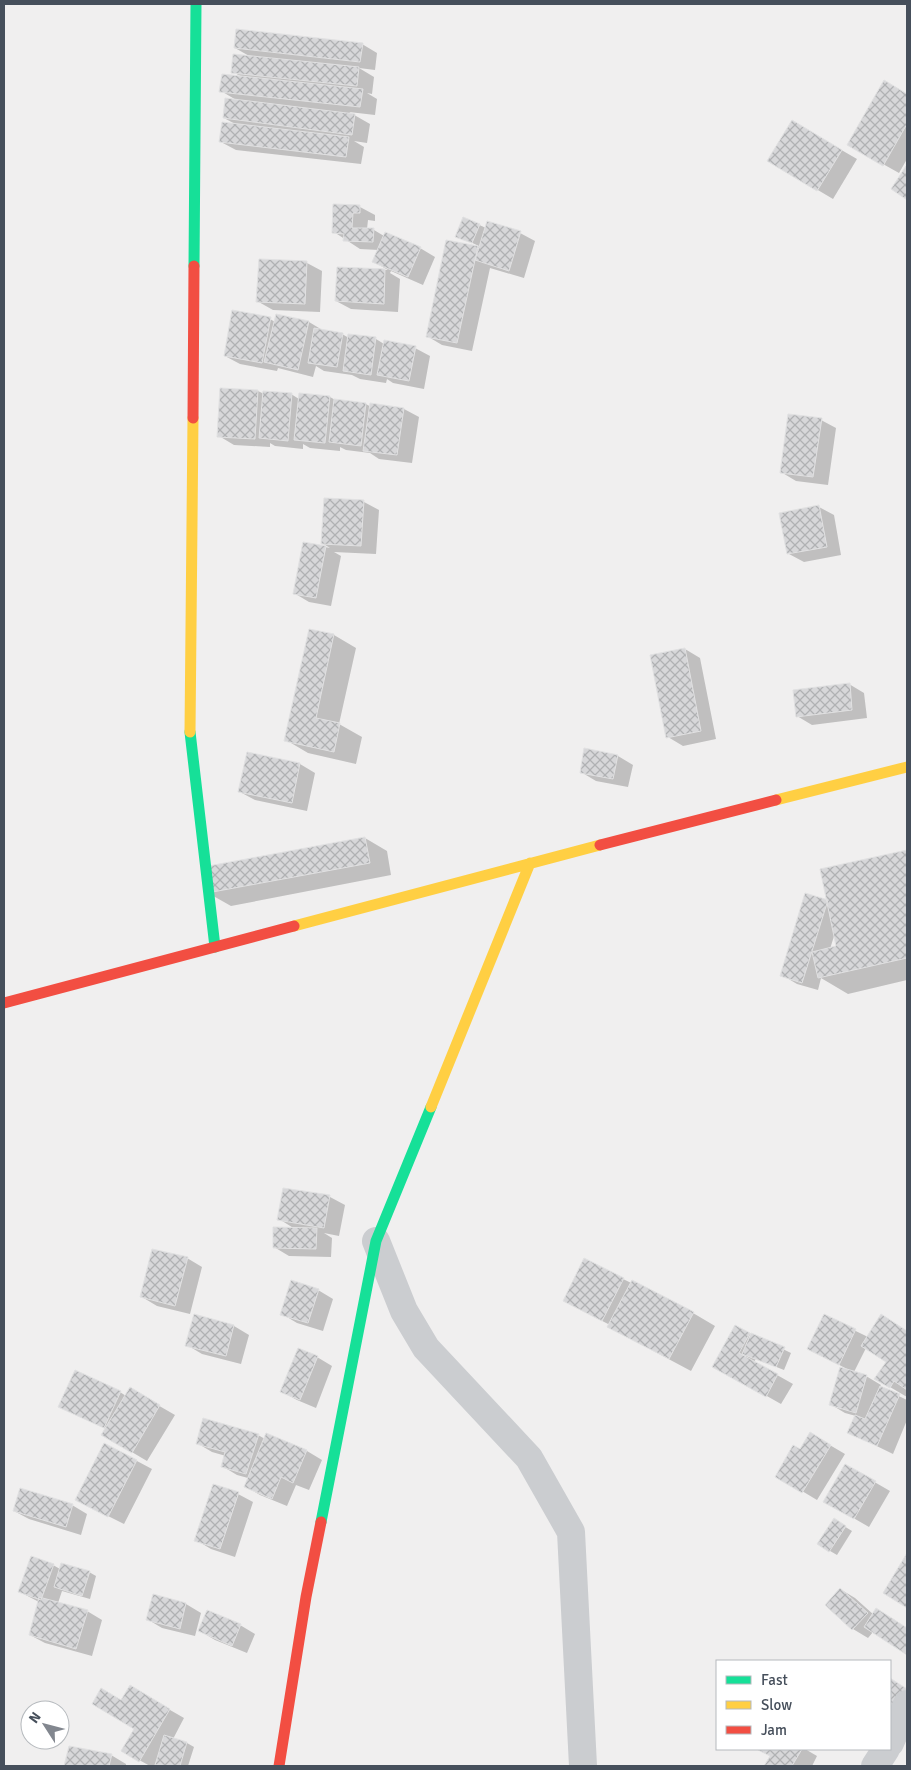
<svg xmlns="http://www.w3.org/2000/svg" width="911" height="1770" viewBox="0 0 911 1770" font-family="Signika,sans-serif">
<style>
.shadow{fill:#0003;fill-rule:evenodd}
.building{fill:url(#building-cross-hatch);stroke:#e1e1e2}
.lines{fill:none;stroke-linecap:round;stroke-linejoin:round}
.street{stroke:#cbcdd0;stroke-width:28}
.fast{stroke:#16e098;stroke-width:11}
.slow{stroke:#ffcf43;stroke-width:11}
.jam{stroke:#f24e42;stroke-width:11}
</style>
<defs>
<pattern id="building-cross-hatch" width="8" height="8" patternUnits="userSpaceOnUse" patternTransform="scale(1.25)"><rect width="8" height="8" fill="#d7d7d9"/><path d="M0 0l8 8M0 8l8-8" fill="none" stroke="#b0b1b3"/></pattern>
</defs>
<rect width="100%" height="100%" fill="#f0efef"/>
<path class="shadow" d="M 362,44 L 377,53 L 375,70 L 359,68 L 374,77 L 372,94 L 367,93 L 377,99 L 375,115 L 349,112 L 370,124 L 367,143 L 354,141 L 364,147 L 361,164 L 236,150 L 221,142 L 237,125 L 224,118 L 238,101 L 221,91 L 242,77 L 233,72 L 251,57 L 235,48 Z
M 885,82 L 907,95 L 907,159 L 899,173 L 849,145 Z
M 793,122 L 857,159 L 833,199 L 769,161 Z
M 335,206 L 360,207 L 375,215 L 375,221 L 368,220 L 367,229 L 374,230 L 384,236 L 420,248 L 435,257 L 423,285 L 391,271 L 390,273 L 400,279 L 398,312 L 351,309 L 336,301 L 338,268 L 388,270 L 374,262 L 379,250 L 360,249 L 334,232 Z
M 464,218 L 486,228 L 520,233 L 535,241 L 524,278 L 490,268 L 472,351 L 442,345 L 427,336 L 447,241 L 478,247 L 479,246 L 457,236 Z
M 260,260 L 307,263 L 322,271 L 320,312 L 273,310 L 257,301 Z
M 277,315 L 309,322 L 324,331 L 342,334 L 349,338 L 376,339 L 384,344 L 415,348 L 430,356 L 424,389 L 393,383 L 387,379 L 386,383 L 360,379 L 352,375 L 324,371 L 316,366 L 313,377 L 278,368 L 277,371 L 240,364 L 225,356 L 270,319 L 275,322 Z
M 258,391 L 264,394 L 291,394 L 299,399 L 300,394 L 330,397 L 337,401 L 366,404 L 371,407 L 404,409 L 419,417 L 412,463 L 379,459 L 370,453 L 346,450 L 340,447 L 340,451 L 310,448 L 303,444 L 303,449 L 275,446 L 270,443 L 270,447 L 234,445 L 219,436 Z
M 821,420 L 836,428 L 828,485 L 796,481 L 781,472 Z
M 364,502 L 379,510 L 376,554 L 334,552 L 341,556 L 331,606 L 309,602 L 294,593 L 304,543 L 330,548 L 322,543 Z
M 819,507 L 834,515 L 841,555 L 804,562 L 789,554 Z
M 310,630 L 334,635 L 356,648 L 339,724 L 362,737 L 356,764 L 308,753 L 286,740 Z
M 685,649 L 700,658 L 716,739 L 683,746 L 668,737 Z
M 849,684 L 864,693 L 867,718 L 812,725 L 797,716 Z
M 585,750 L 618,756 L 633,765 L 628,787 L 596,781 L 581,772 Z
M 300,764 L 315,773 L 307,811 L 255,800 L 240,792 Z
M 365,838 L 387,851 L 391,875 L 231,906 L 208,893 Z
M 907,851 L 907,980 L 848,994 L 821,978 L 818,990 L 797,984 L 782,975 L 806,895 L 828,901 L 821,870 ZM 835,933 L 838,947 L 830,949 Z
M 330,1197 L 345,1205 L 339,1236 L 324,1233 L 332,1238 L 331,1257 L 289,1256 L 274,1247 L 295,1229 L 279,1219 Z
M 187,1258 L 202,1267 L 190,1314 L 157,1306 L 142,1297 Z
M 623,1279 L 693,1313 L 715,1326 L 691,1371 L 631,1339 L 608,1327 L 610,1325 L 579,1309 Z
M 318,1290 L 333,1299 L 323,1331 L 297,1323 L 282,1314 Z
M 195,1316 L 234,1326 L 249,1335 L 241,1364 L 202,1354 L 187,1345 Z
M 825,1316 L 868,1337 L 881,1316 L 907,1331 L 907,1397 L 890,1387 L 887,1361 L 866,1348 L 854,1372 L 866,1376 L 881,1385 L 880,1387 L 907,1400 L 907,1420 L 893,1454 L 848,1432 L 856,1416 L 845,1413 L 830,1404 L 847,1369 L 824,1357 Z
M 735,1326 L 791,1353 L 784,1370 L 756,1359 L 754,1362 L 793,1384 L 781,1404 L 714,1366 Z
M 317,1357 L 332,1366 L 316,1408 L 297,1400 L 282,1392 Z
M 130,1389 L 175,1415 L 147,1461 L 103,1435 L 106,1429 L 60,1407 L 120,1392 L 126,1396 Z
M 811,1434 L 845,1454 L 817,1500 L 777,1476 L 801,1451 Z
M 258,1435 L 265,1439 L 267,1435 L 307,1451 L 322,1460 L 309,1490 L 296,1485 L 287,1506 L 260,1495 L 245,1486 L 248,1478 L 237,1475 L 222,1466 L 226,1456 L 212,1452 L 197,1443 Z
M 105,1444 L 152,1469 L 124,1524 L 92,1508 Z
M 845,1465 L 890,1491 L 869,1527 L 824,1501 Z
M 238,1494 L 253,1502 L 235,1557 L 211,1549 L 196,1540 Z
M 72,1505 L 87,1514 L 81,1535 L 29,1519 L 14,1511 Z
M 834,1520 L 852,1531 L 837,1555 L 818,1544 Z
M 907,1556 L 907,1606 L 884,1592 Z
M 53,1565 L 60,1569 L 89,1572 L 96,1576 L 90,1599 L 62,1591 L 58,1603 L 87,1611 L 102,1620 L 92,1656 L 45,1643 L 30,1635 L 39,1602 L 20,1592 Z
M 840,1589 L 855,1598 L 874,1615 L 892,1618 L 907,1629 L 907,1654 L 873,1632 L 868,1638 L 853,1629 L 826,1605 Z
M 154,1596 L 186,1604 L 201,1613 L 195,1636 L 162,1628 L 147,1619 Z
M 240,1625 L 255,1634 L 247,1653 L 215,1640 L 200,1631 Z
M 130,1687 L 184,1718 L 173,1739 L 187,1743 L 194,1747 L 188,1766 L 150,1766 L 123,1751 L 136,1729 L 122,1702 Z
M 70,1747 L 111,1755 L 126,1764 L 126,1766 L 66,1766 Z
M 760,1749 L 805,1749 L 817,1756 L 812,1766 L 765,1766 L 771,1756 Z"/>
<path class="building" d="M 236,29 L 363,43 L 360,62 L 234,48 Z
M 233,54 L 359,67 L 357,86 L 231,73 Z
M 222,74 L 363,89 L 360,107 L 219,92 Z
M 884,80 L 907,94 L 907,124 L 883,166 L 847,145 Z
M 225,98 L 355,114 L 352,135 L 223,118 Z
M 792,120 L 842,150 L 817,191 L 767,161 Z
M 222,122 L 349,137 L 346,157 L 219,142 Z
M 906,166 L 907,166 L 907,200 L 891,189 Z
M 333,204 L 360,205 L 360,213 L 353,213 L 352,228 L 374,228 L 373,242 L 343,241 L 344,234 L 332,233 Z
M 463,217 L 480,224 L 472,243 L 455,237 Z
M 487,221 L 521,231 L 509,271 L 475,260 Z
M 385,232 L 421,247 L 408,277 L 372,262 Z
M 446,240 L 478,246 L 457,343 L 426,337 Z
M 259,259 L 307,261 L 305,304 L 256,302 Z
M 337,267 L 385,269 L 384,304 L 335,301 Z
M 232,310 L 271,317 L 262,363 L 224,356 Z
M 276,314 L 309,321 L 298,370 L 264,362 Z
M 314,328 L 343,333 L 337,367 L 308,363 Z
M 348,334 L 376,337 L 371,375 L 343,371 Z
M 384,340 L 416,346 L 409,381 L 377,375 Z
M 220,388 L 258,390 L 255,439 L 217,437 Z
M 263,391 L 292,393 L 288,441 L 259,438 Z
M 299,393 L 330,396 L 325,443 L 294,440 Z
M 334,399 L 366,403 L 361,446 L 329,442 Z
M 370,403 L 404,408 L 397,455 L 363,451 Z
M 788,414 L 822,418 L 813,477 L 780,473 Z
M 324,498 L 364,500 L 361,546 L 321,544 Z
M 819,505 L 827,547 L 787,554 L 779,513 Z
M 303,542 L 326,546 L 316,598 L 293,594 Z
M 309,629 L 334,634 L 316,718 L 340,723 L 334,752 L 284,741 Z
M 685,648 L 701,731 L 666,738 L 650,655 Z
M 850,683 L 852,710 L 796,717 L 793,690 Z
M 584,748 L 618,755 L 613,779 L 580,773 Z
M 247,752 L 300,763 L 292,803 L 238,792 Z
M 365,837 L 370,863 L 207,893 L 203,867 Z
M 907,850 L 907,958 L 818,978 L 812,952 L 836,946 L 820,869 Z
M 805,893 L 828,900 L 802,983 L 780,976 Z
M 283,1188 L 330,1195 L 324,1228 L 277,1220 Z
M 273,1227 L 317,1228 L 316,1249 L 273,1248 Z
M 152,1249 L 188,1257 L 175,1306 L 140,1297 Z
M 584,1258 L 624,1278 L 602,1321 L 563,1301 Z
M 291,1280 L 319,1289 L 308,1323 L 280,1315 Z
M 632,1280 L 694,1312 L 669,1359 L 607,1327 Z
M 194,1314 L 234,1325 L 226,1356 L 185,1346 Z
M 824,1314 L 856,1329 L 839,1365 L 807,1349 Z
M 881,1314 L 907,1331 L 907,1390 L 894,1381 L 890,1388 L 874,1379 L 886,1362 L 861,1346 Z
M 735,1325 L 750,1333 L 739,1353 L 778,1374 L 766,1397 L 712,1367 Z
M 751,1333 L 785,1347 L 776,1367 L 742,1354 Z
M 298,1348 L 318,1356 L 300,1400 L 280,1392 Z
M 840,1367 L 867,1375 L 856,1413 L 829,1405 Z
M 75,1370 L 121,1391 L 104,1428 L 58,1407 Z
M 880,1386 L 900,1394 L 877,1446 L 847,1433 L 855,1415 L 865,1419 Z
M 130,1387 L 160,1405 L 132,1453 L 101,1435 Z
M 203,1418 L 259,1434 L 246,1474 L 221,1467 L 225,1452 L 196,1444 Z
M 810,1432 L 831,1445 L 802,1493 L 775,1477 L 793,1445 L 800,1449 Z
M 266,1433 L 307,1450 L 293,1483 L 281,1477 L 272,1499 L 244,1487 Z
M 104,1443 L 137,1460 L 108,1517 L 75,1500 Z
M 845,1464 L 876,1481 L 854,1519 L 823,1502 Z
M 213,1484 L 239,1492 L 220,1549 L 194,1541 Z
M 20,1488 L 73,1504 L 66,1527 L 13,1511 Z
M 834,1518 L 846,1526 L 829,1552 L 817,1544 Z
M 907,1553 L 907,1608 L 883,1593 Z
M 31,1556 L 54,1564 L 41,1600 L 18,1592 Z
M 61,1563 L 90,1571 L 82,1596 L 54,1587 Z
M 840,1588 L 868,1613 L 852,1630 L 825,1605 Z
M 153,1594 L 186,1603 L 180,1629 L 146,1620 Z
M 39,1597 L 88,1610 L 76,1649 L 29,1635 Z
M 876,1608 L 907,1628 L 907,1655 L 864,1627 Z
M 207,1610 L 241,1624 L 232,1646 L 198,1631 Z
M 890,1678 L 907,1689 L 890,1711 Z
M 130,1685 L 170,1709 L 139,1762 L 121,1751 L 134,1729 L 92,1704 L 101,1688 L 121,1700 Z
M 164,1735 L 187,1742 L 180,1766 L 155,1765 Z
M 69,1746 L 112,1754 L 109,1766 L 64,1766 Z
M 759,1749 L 802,1749 L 792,1766 L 764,1766 L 770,1756 L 758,1750 Z"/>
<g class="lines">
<path class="street" d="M 376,1241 L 404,1311 L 426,1348 L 529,1458 L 571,1532 L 583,1766
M 890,1743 L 907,1704
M 875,1766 L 886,1749"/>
<path class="fast" d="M 194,266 L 196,4
M 190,732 L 215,947
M 321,1522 L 376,1241 L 431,1107"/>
<path class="slow" d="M 190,732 L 193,418
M 776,800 L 907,767
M 294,926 L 600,845
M 431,1107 L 530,863"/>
<path class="jam" d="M 193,418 L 194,266
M 600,845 L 776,800
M 4,1003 L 294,926
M 279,1766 L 306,1597 L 321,1522"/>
</g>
<rect width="911" height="1770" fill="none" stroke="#464f5b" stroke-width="10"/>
<rect x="716" y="1660" width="175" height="90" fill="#ffffff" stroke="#b5b9bd"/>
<rect x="726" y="1676" width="25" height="8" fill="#16e098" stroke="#b5b9bd"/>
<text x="761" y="1685" font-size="15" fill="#464f5b">Fast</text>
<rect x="726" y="1701" width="25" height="8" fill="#ffcf43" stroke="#b5b9bd"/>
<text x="761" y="1710" font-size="15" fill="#464f5b">Slow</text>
<rect x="726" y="1726" width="25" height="8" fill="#f24e42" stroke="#b5b9bd"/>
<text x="761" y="1735" font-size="15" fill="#464f5b">Jam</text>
<g transform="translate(45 1725) rotate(306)"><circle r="24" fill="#ffffff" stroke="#b5b9bd"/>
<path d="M0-4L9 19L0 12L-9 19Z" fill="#82878f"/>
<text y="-8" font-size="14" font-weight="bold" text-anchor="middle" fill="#464f5b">N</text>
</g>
</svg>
